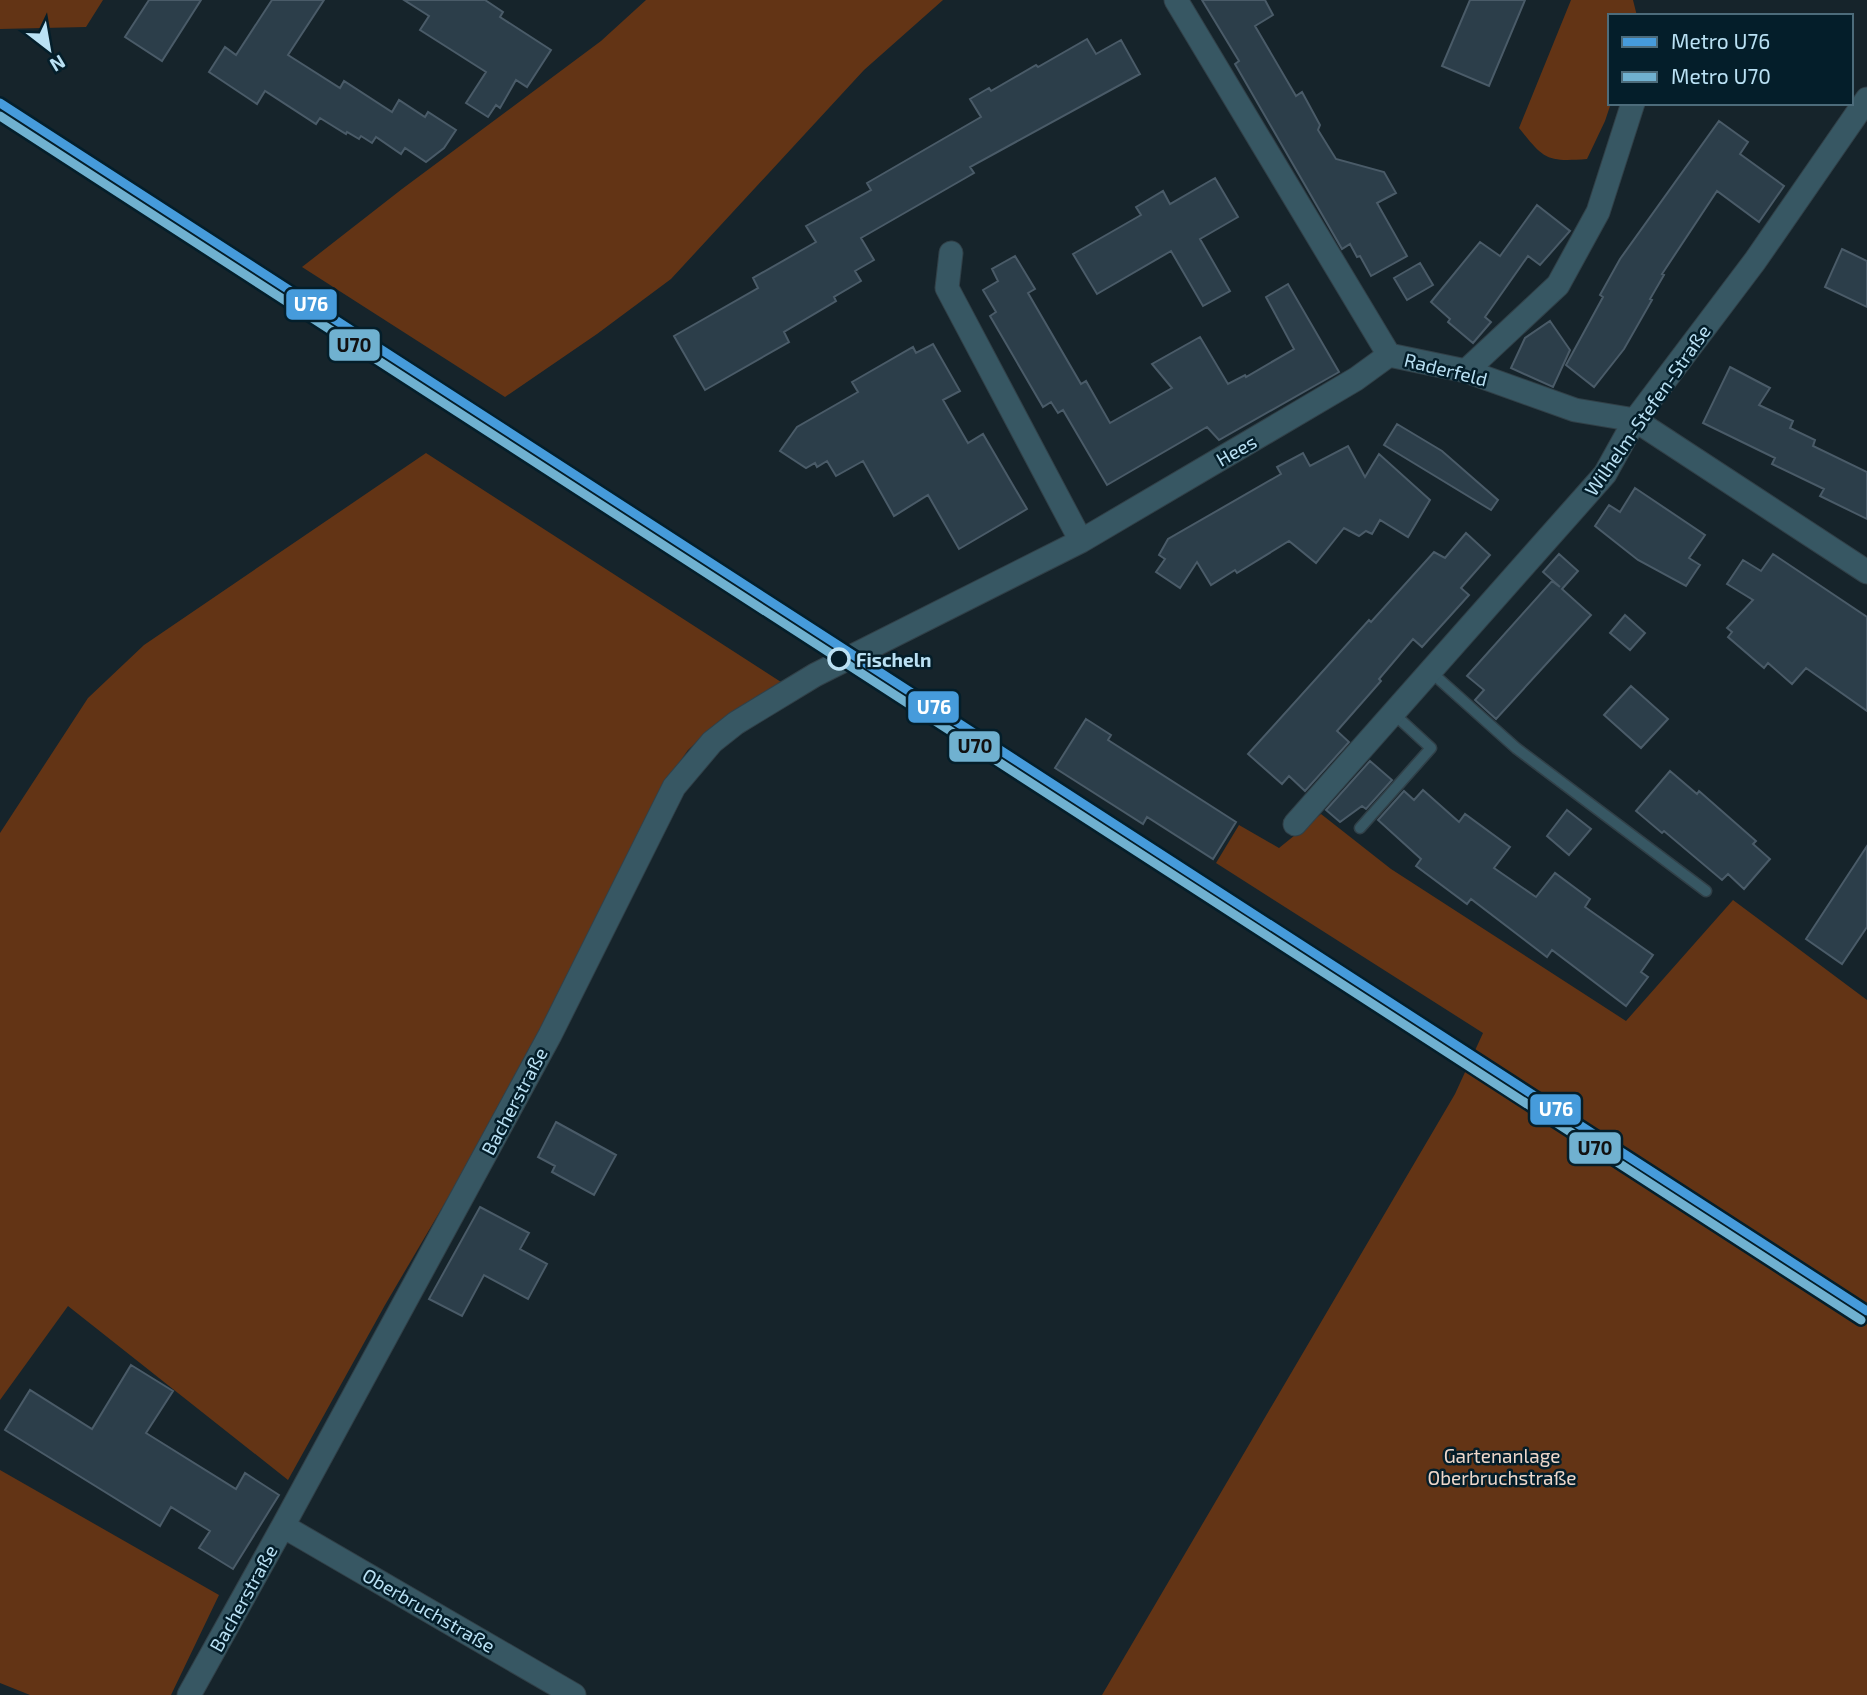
<svg xmlns="http://www.w3.org/2000/svg" width="1867" height="1695" viewBox="0 0 1867 1695" font-family="'Exo 2',sans-serif">
<style>
.green{fill:#633415}
.building{fill:#2c3e4a;stroke:#4a5b68;stroke-width:2}
.lines{fill:none;stroke-linecap:round;stroke-linejoin:round}
.lane-casing{stroke:#314048;stroke-width:13}
.street-casing{stroke:#314048;stroke-width:25}
.lane{stroke:#375763;stroke-width:10}
.street{stroke:#375763;stroke-width:23}
.metro-1-casing{stroke:#041e2a;stroke-width:14}
.metro-2-casing{stroke:#041e2a;stroke-width:14}
.metro-1{stroke:#469bdb;stroke-width:9}
.metro-2{stroke:#70b1d0;stroke-width:9}
.stop-dot{fill:#041e2a;stroke:#bae1f4;stroke-width:3.5}
.labels{text-anchor:middle;dominant-baseline:central;stroke-width:5;stroke-linejoin:round;paint-order:stroke}
.street-label{font-size:19px;fill:#bae1f4;stroke:#041e2a}
.stop-label{font-size:19px;font-weight:bold;fill:#bae1f4;stroke:#041e2a;text-anchor:start}
.park-label{font-size:19px;fill:#eed7ca;stroke:#041e2a}
.line-badge{stroke:#041e2a;stroke-width:2.5}
.badge-label{font-size:19px;text-anchor:middle;font-weight:bold;fill:#fff}
.pale-badge-label{font-size:19px;text-anchor:middle;font-weight:bold;fill:#111}
</style>
<rect width="100%" height="100%" fill="#16242b"/>
<path class="green" d="M 0,0 L 103,0 L 86,27 L 0,29 Z
M 646,0 L 943,0 L 864,70 L 671,279 L 597,334 L 505,397 L 302,267 L 402,189 L 601,41 Z
M 1571,0 L 1633,0 L 1637,16 L 1610,16 L 1611,103 L 1605,121 L 1587,159 C 1546,162 1544,159 1519,128 Z
M 426,453 L 781,682 L 714,726 L 688,750 L 667,780 L 517,1080 L 385,1305 L 288,1480 L 68,1306 L 0,1400 L 0,833 L 88,698 L 144,645 Z
M 1321,814 L 1391,869 L 1626,1021 L 1733,900 L 1867,1000 L 1867,1695 L 1102,1695 L 1455,1094 L 1483,1033 L 1216,863 L 1239,825 L 1279,848 Z
M 0,1470 L 219,1595 L 171,1695 L 30,1695 L 0,1683 Z"/>
<path class="building" d="M 149,0 L 201,0 L 162,61 L 125,37 Z
M 272,0 L 324,0 L 288,55 L 340,88 L 344,81 L 392,112 L 399,100 L 425,117 L 428,112 L 456,130 L 444,148 L 426,162 L 405,148 L 401,154 L 376,137 L 372,143 L 361,136 L 359,139 L 347,132 L 346,134 L 320,118 L 316,124 L 265,91 L 257,104 L 209,72 L 225,47 L 236,55 Z
M 404,0 L 485,0 L 503,12 L 500,17 L 551,50 L 527,87 L 516,80 L 500,108 L 496,105 L 488,117 L 466,103 L 486,72 L 420,30 L 429,16 Z
M 1202,0 L 1265,0 L 1273,15 L 1255,26 L 1296,96 L 1302,92 L 1320,125 L 1318,130 L 1336,159 L 1384,172 L 1396,193 L 1377,203 L 1407,256 L 1371,276 L 1360,256 L 1357,257 L 1350,244 L 1342,249 L 1235,64 L 1239,61 Z
M 1470,0 L 1525,0 L 1489,86 L 1442,66 Z
M 1087,39 L 1096,54 L 1121,40 L 1140,74 L 970,167 L 974,173 L 861,238 L 874,260 L 855,271 L 861,281 L 834,297 L 836,301 L 784,332 L 789,342 L 705,390 L 674,336 L 758,288 L 753,278 L 816,242 L 806,226 L 871,190 L 867,183 L 981,117 L 970,99 L 989,88 L 991,91 L 1036,65 L 1038,67 Z
M 1719,121 L 1748,142 L 1740,154 L 1784,186 L 1759,222 L 1717,191 L 1662,274 L 1664,275 L 1650,299 L 1652,300 L 1624,349 L 1594,387 L 1566,365 L 1603,297 L 1600,295 L 1620,259 Z
M 1215,178 L 1238,217 L 1200,239 L 1230,291 L 1203,306 L 1171,251 L 1097,294 L 1073,254 L 1141,215 L 1136,207 L 1163,191 L 1170,204 Z
M 1537,205 L 1570,231 L 1540,265 L 1528,256 L 1485,317 L 1491,322 L 1473,343 L 1448,322 L 1450,319 L 1431,302 L 1480,242 L 1500,256 Z
M 1842,249 L 1867,261 L 1867,307 L 1825,287 Z
M 1015,256 L 1035,289 L 1028,293 L 1081,384 L 1086,381 L 1110,423 L 1172,388 L 1152,364 L 1200,337 L 1228,384 L 1245,375 L 1246,377 L 1294,349 L 1266,297 L 1288,284 L 1339,372 L 1219,440 L 1207,427 L 1107,485 L 1063,410 L 1058,413 L 1051,402 L 1043,407 L 990,316 L 996,312 L 983,290 L 998,281 L 992,269 Z
M 1420,263 L 1433,285 L 1407,300 L 1394,278 Z
M 1550,321 L 1570,350 L 1553,387 L 1511,368 L 1525,338 Z
M 933,344 L 960,391 L 943,400 L 968,443 L 983,434 L 1027,509 L 959,549 L 928,495 L 894,516 L 863,461 L 836,476 L 827,461 L 817,467 L 815,463 L 806,468 L 780,451 L 797,427 L 858,392 L 852,382 L 913,347 L 916,353 Z
M 1730,367 L 1770,388 L 1759,405 L 1793,421 L 1790,428 L 1815,440 L 1813,446 L 1867,472 L 1867,519 L 1820,496 L 1824,489 L 1772,464 L 1775,458 L 1703,423 Z
M 1397,424 L 1442,451 L 1498,500 L 1491,510 L 1384,445 Z
M 1348,446 L 1365,477 L 1379,454 L 1430,500 L 1408,537 L 1380,520 L 1372,534 L 1366,531 L 1359,536 L 1344,528 L 1316,563 L 1289,541 L 1237,573 L 1235,570 L 1211,585 L 1197,562 L 1180,588 L 1156,572 L 1165,559 L 1159,555 L 1168,539 L 1281,474 L 1277,467 L 1303,453 L 1310,466 Z
M 1635,488 L 1705,535 L 1689,558 L 1700,565 L 1686,586 L 1638,560 L 1595,526 L 1609,505 L 1620,512 Z
M 1466,533 L 1490,555 L 1461,588 L 1469,595 L 1422,647 L 1413,639 L 1379,679 L 1381,681 L 1337,731 L 1349,742 L 1305,791 L 1289,776 L 1282,784 L 1248,754 L 1369,620 L 1371,622 L 1434,552 L 1445,558 Z
M 1559,554 L 1578,571 L 1562,589 L 1591,615 L 1496,719 L 1475,700 L 1484,690 L 1467,676 L 1552,581 L 1560,587 L 1543,572 Z
M 1773,554 L 1867,617 L 1867,711 L 1806,668 L 1792,684 L 1768,663 L 1764,668 L 1728,637 L 1732,632 L 1727,628 L 1753,600 L 1727,584 L 1743,560 L 1761,571 Z
M 1625,615 L 1645,633 L 1630,650 L 1610,633 Z
M 1631,686 L 1668,719 L 1641,748 L 1604,715 Z
M 1086,719 L 1111,735 L 1108,740 L 1236,822 L 1213,859 L 1147,817 L 1143,824 L 1055,768 Z
M 1370,761 L 1392,780 L 1366,809 L 1362,806 L 1340,822 L 1326,810 Z
M 1670,771 L 1697,794 L 1699,791 L 1756,841 L 1753,844 L 1770,859 L 1744,889 L 1728,874 L 1722,880 L 1664,831 L 1662,833 L 1636,811 Z
M 1423,790 L 1459,822 L 1465,814 L 1510,847 L 1494,868 L 1536,897 L 1555,873 L 1590,899 L 1585,907 L 1653,955 L 1641,972 L 1648,977 L 1626,1006 L 1552,950 L 1547,957 L 1471,899 L 1467,904 L 1416,866 L 1421,859 L 1378,820 L 1404,791 L 1414,800 Z
M 1567,810 L 1591,829 L 1569,855 L 1547,836 Z
M 1867,846 L 1867,927 L 1842,964 L 1806,939 Z
M 556,1122 L 616,1155 L 594,1195 L 552,1172 L 555,1166 L 538,1157 Z
M 480,1207 L 529,1233 L 520,1249 L 547,1264 L 528,1299 L 484,1275 L 462,1316 L 429,1299 Z
M 131,1365 L 173,1391 L 146,1433 L 236,1489 L 245,1473 L 279,1495 L 233,1569 L 199,1548 L 210,1531 L 171,1507 L 160,1526 L 5,1430 L 30,1390 L 92,1429 Z"/>
<g class="lines">
<g class="lane-casing">
<path id="lane" d="M 1431,672 L 1516,748 L 1706,891
M 1360,828 L 1431,748 L 1394,714"/>
</g>
<g class="street-casing">
<path id="street" d="M 1176,0 L 1389,355 L 1466,371 L 1575,410 L 1635,420 L 1867,572
M 951,253 L 947,288 L 1081,541
M 1466,371 L 1558,285 L 1598,212 L 1633,103
M 1295,824 L 1605,474 L 1635,420 L 1755,261 L 1867,99
M 283,1526 L 574,1695
M 189,1695 L 283,1526 L 550,1035 L 674,787 L 712,742 L 736,723 L 815,675 L 1081,541 L 1356,379 L 1389,355"/>
</g>
<use href="#lane" class="lane"/>
<use href="#street" class="street"/>
<g class="metro-1-casing">
<path id="metro-1" d="M 0,103 L 1867,1311"/>
</g>
<g class="metro-2-casing">
<path id="metro-2" d="M 0,116 L 1861,1320"/>
</g>
<use href="#metro-1" class="metro-1"/>
<use href="#metro-2" class="metro-2"/>
</g>
<circle class="stop-dot" cx="839" cy="659" r="10"/>
<g class="labels">
<g class="street-label">
<text transform="translate(1446 369) rotate(14)">Raderfeld</text>
<text transform="translate(1647 410) rotate(-55)">Wilhelm-Stefen-Straße</text>
<text transform="translate(1236 450) rotate(-30)">Hees</text>
<text transform="translate(514 1101) rotate(-62)">Bacherstraße</text>
<text transform="translate(243 1598) rotate(-61)">Bacherstraße</text>
<text transform="translate(429 1610) rotate(30)">Oberbruchstraße</text>
</g>
<g class="stop-label">
<text x="856" y="659">Fischeln</text>
</g>
<g class="park-label">
<text x="1502" y="1455">Gartenanlage<tspan x="1502" dy="22">Oberbruchstraße</tspan></text>
</g>
</g>
<g class="line-badge">
<rect x="285" y="288" width="53" height="33" rx="7" fill="#469bdb"/>
<rect x="328" y="328" width="53" height="34" rx="7" fill="#70b1d0"/>
<rect x="907" y="690" width="53" height="34" rx="7" fill="#469bdb"/>
<rect x="948" y="730" width="53" height="33" rx="7" fill="#70b1d0"/>
<rect x="1529" y="1093" width="53" height="33" rx="7" fill="#469bdb"/>
<rect x="1568" y="1131" width="54" height="34" rx="7" fill="#70b1d0"/>
</g>
<g class="badge-label">
<text x="311" y="311">U76</text>
<text x="934" y="714">U76</text>
<text x="1556" y="1116">U76</text>
</g>
<g class="pale-badge-label">
<text x="354" y="352">U70</text>
<text x="975" y="753">U70</text>
<text x="1595" y="1155">U70</text>
</g>
<rect x="1608" y="14" width="245" height="91" fill="#041e2a" stroke="#4d6c7b" stroke-width="2"/>
<rect x="1622" y="37" width="35" height="10" fill="#469bdb" stroke="#4d6c7b" stroke-width="2"/>
<text x="1671" y="49" font-size="21" fill="#bae1f4">Metro U76</text>
<rect x="1622" y="72" width="35" height="10" fill="#70b1d0" stroke="#4d6c7b" stroke-width="2"/>
<text x="1671" y="84" font-size="21" fill="#bae1f4">Metro U70</text>
<g transform="translate(49 49) rotate(149)" stroke="#041e2a" stroke-width="5" paint-order="stroke">
<path d="M0-5L12 26L0 18L-12 26Z" fill="#bae1f4"/>
<text y="-10" font-size="19" font-weight="bold" text-anchor="middle" fill="#bae1f4">N</text>
</g>
</svg>
